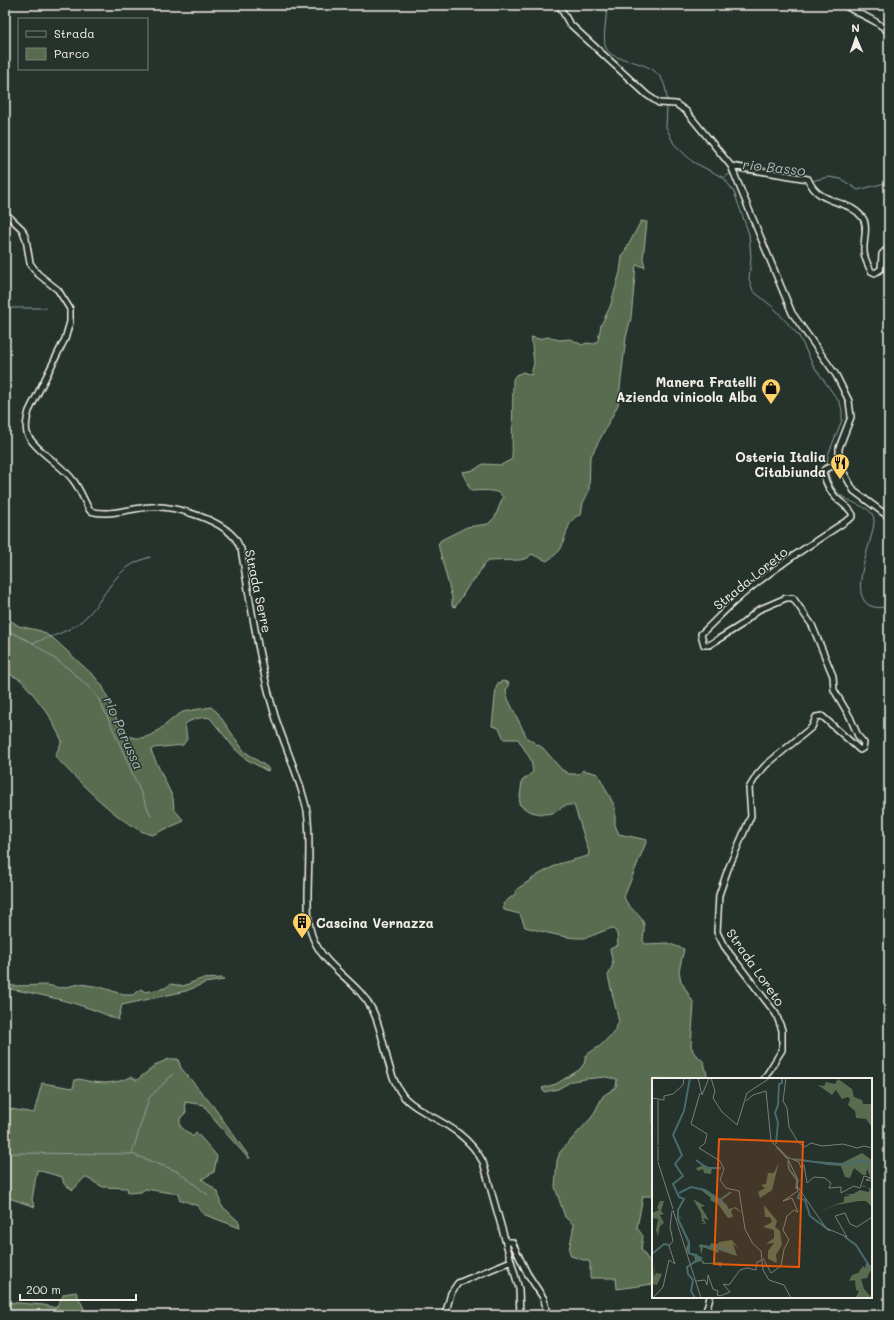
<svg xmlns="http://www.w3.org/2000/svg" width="894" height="1320" viewBox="0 0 894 1320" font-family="Mali,sans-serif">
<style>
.green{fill:#586d50;stroke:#a6af9c}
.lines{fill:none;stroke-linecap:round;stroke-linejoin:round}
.stream{stroke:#8da19f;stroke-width:1}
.secondary-casing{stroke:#f4f1e8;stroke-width:8}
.secondary{stroke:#26332d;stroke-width:5}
.labels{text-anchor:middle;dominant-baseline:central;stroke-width:3;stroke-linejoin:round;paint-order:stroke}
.poi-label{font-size:13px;font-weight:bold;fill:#f4f1e8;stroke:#26332d;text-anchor:end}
.street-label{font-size:13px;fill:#f4f1e8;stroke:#26332d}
.water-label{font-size:14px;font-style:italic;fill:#afbbb7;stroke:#26332d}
.inset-river{fill:none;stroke:#486b6e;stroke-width:2}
.inset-road{fill:none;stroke:#787f78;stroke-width:1}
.view{fill:#e8590c;fill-opacity:0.15;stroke:#e8590c;stroke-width:2}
.inset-edge{fill:none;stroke:#f4f1e8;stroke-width:2}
</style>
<rect width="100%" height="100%" fill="#26332d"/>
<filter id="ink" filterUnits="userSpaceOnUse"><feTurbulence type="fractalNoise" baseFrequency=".025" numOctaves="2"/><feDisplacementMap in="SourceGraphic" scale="8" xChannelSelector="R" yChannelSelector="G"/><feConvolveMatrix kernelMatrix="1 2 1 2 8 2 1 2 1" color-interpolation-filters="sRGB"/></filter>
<g filter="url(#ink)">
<path class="green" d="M 641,221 L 647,222 L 643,258 L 645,267 L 636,265 L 631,318 L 626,337 L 618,405 L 590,458 L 589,491 L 583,503 L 581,515 C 568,516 566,538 561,548 C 559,553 551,558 547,561 L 531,554 L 528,558 L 520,560 L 488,561 L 484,564 L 476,578 L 469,585 L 456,606 L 455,607 L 452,606 L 452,598 L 438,544 L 441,540 L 467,527 L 488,524 L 495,517 L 503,497 C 498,488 480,491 471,491 L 462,472 L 474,470 L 483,464 L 501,465 L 512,459 L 513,379 L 516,375 L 523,372 L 531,375 L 534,363 L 531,337 L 539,339 L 548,337 L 559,340 L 571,339 L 582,345 L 587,343 L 595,344 L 598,340 L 601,325 L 610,307 L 620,272 L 622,257 Z
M 5,617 L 19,626 L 41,631 L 54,639 L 95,677 L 103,687 L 120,727 L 128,736 C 152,745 165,721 183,712 C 185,711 207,708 211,707 L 217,712 L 244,751 L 267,767 L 269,770 L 267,771 L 246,759 L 235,749 L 210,718 C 203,716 190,720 185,724 L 187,739 L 183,745 L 153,748 L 151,751 L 173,798 L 174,809 L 184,821 L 152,835 C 124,829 75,778 55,756 L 62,741 L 49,715 L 33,694 L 21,680 L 5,672 Z
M 503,681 L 509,683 L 506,691 L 508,699 L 527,738 L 543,748 L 561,769 L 569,774 L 579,774 L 583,770 L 598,774 L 615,807 L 615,825 L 619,834 L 647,840 L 624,897 C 628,909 642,914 644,925 C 645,929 643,936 643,941 L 645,944 L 667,943 L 684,949 L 679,971 L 681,981 L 694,1004 L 691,1046 L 694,1053 L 704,1062 L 708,1079 L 653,1079 L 653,1196 L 643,1196 L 637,1228 L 643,1236 L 641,1249 L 653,1267 L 653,1284 L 617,1289 L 616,1278 L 590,1278 L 590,1262 L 571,1256 L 569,1250 L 574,1225 L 565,1217 L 555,1187 L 557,1161 L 560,1152 L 592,1117 L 603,1096 L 616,1087 L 617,1079 L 605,1077 L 585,1079 L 572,1081 L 558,1089 L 544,1092 L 542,1088 L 556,1084 L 579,1070 L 584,1064 L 586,1055 L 600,1046 L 613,1033 L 619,1022 L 608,976 L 613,964 L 610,949 L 618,945 L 617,934 L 613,928 C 604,930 589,938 583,938 C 568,939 540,931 525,927 L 520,914 L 504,910 L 503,904 L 515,894 L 517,889 L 538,875 L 558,864 L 588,856 L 589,852 L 574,805 C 560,804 562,810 552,813 C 540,816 527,812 519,804 L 522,781 L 533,772 L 531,760 L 518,739 L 504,739 L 499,728 L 492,726 L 496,688 L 498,683 Z
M 222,978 L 224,980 L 205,983 L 186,991 L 122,1005 L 118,1020 C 82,1003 44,995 5,988 L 5,983 L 13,986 L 47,985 L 60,988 L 80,984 L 101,987 L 124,995 L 133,995 L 141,989 L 145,992 L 165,988 L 171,984 L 183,986 L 201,979 Z
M 169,1059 L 178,1059 L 181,1068 L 213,1106 L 250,1158 L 248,1158 L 216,1122 L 204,1105 L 185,1102 L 186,1112 L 180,1119 L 180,1126 L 193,1137 L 196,1132 L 217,1156 L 214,1172 L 202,1179 L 218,1192 L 221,1205 L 239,1222 L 240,1228 L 203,1214 L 198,1206 L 179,1199 L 179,1194 L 145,1189 L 141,1192 L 128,1193 L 127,1188 L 103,1187 L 85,1177 L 73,1190 L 64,1184 L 62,1177 L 37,1170 L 32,1200 L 35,1207 L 6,1197 L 5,1108 L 34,1113 L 42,1083 L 73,1088 L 75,1080 L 79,1079 C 98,1084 113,1085 131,1077 L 137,1080 L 157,1064 Z
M 76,1292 L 87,1315 L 5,1315 L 5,1302 L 44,1305 L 56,1308 L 64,1294 Z"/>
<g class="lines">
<path class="stream" d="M 607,5 C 607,15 602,41 606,48 C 609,54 614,56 620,58 C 647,66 666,68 667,101
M 667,106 L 666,127 L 674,144 L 693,162 L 724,178 L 734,192 L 749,234 L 751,257 L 749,279 L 753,291 L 774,308 L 799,336 L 813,365 L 840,403 L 842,410 L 842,420 L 828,455 L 827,465
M 736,172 L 808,181
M 725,177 L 731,173
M 811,181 L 829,177 L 841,179 L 858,190 L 889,182
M 5,308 L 46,308
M 828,470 C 831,508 873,500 874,520 C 875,539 843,600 874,607 C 878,608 884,607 889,607
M 5,629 L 33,643 L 69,669 L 96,694 L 110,722 L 151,816
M 33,643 C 53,636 73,631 88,615 C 111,590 113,568 150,557
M 5,1153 L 132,1154 L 179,1172 L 208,1195
M 132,1153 L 149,1098 L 173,1074"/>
<g class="secondary-casing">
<path id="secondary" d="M 559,5 L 569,23 L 647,95 L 659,103 L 676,104 L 686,111 L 731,166 L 792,313 L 836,375 L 849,401 L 851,417 L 839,448 L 839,464 L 854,491 L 889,517
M 844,5 C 859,15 877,19 889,33
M 731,166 L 808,179 C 819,206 847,198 862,217 C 869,225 863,241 864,251 C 864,258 868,265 871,271 L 875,273 L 881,269 L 882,254 L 889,247
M 5,213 L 22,229 L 26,239 L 30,263 L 38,274 L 58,290 L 70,309 L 70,322 L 65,339 L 29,411 C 27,418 25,426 27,433 C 32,448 63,466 73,480 C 80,489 84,501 90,511 C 109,517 131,508 150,507 C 173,505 218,519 233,536 C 237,539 238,545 241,549 C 251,605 259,662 275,716 C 285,747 300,778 307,811 C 311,835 308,872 308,897 C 308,911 308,926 313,938 C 325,968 357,981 372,1009 C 386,1036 385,1073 404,1097 C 411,1105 420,1109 429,1115 C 451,1127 470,1138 483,1162 L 519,1289 L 520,1315
M 764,1079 L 782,1050 L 782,1030 L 776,1014 L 724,946 L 717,932 L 719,895 L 728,869 L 751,816 L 749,788 L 757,775 L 766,765 L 812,727 L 816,717 L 822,716 L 860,750 L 863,748 L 864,743 L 858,736 L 850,717 L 834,690 L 833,676 L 812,625 L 793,598 L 786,598 L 758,610 L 741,625 L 709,645 L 704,645 L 701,634 C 712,624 723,612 734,602 C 770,570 811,544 851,518 L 853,515 C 850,509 847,507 842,503 C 831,495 826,485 823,472 L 825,469 L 839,464
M 506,1242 L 512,1242 L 527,1273 L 544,1299 L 547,1315
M 445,1315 L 451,1293 L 458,1283 L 511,1261
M 705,1315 L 710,1297"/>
</g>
<use href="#secondary" class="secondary"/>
</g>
</g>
<defs>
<g id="shop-pin" transform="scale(1)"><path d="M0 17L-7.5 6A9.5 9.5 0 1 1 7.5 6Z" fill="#ffd166" stroke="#26332d"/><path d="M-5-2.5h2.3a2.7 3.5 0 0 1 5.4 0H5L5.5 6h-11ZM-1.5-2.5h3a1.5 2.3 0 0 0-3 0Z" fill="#111"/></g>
<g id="restaurant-pin" transform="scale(1)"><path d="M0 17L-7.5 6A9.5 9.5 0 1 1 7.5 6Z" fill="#ffd166" stroke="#26332d"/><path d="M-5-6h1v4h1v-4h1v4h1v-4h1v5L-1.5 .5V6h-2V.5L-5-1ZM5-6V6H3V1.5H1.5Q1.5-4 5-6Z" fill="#111"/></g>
<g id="building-pin" transform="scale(1)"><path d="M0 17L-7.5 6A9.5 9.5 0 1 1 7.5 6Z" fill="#ffd166" stroke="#26332d"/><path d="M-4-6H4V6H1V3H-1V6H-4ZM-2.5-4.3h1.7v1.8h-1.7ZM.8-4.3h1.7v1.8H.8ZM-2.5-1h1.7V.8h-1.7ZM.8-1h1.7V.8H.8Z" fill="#111"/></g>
</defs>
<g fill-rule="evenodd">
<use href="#shop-pin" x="771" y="388"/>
<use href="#restaurant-pin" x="840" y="463"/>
<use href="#building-pin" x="302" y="922"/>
</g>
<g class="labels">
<g class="poi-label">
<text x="757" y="381">Manera Fratelli<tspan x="757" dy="15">Azienda vinicola Alba</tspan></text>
<text x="826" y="456">Osteria Italia<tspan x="826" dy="15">Citabiunda</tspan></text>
<text x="316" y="922" text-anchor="start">Cascina Vernazza</text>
</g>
<g class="street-label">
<text transform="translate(750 578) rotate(-39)">Strada Loreto</text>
<text transform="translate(259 591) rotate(78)">Strada Serre</text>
<text transform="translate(756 967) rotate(55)">Strada Loreto</text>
</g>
<g class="water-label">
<text transform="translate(774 167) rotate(6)">rio Basso</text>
<text transform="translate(124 733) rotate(66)">rio Parussa</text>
</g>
</g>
<g transform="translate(652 1078)">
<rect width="220" height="220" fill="#26332d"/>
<path d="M 186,1 L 200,11 L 202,19 L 210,22 L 211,26 L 220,26 L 220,49 L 214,41 L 204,40 L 203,33 L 196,27 L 198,21 L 196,19 L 190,21 L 184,12 L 180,17 L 166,7 L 172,8 L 174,4 L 183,6 ZM 210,75 L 220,82 L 220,103 L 215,91 L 214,97 L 211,97 L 202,90 L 198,100 L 193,99 L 189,88 L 175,87 L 162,83 L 190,85 ZM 127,84 L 120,112 L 108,120 L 106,114 L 113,110 L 109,107 L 114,106 L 116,95 L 122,95 ZM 52,87 L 60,90 L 59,96 L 52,95 L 51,91 L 46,93 L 44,90 ZM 212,108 L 220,111 L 219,128 L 214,123 L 207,123 L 184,127 L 165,135 L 185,126 L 192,124 L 192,119 L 199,117 L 191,116 L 201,116 L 208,112 L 216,114 L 218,112 L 215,109 L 208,109 ZM 53,111 L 70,122 L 76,131 L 84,129 L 90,135 L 82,130 L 79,133 L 81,139 L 76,140 L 66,126 L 58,122 L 59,120 L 49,112 ZM 41,121 L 53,128 L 49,129 L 57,142 L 51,140 L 54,145 L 53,146 L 48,145 L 53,145 L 50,143 L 49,135 ZM 8,123 L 12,123 L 9,133 L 12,136 L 8,137 L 12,145 L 8,148 L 6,158 L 4,152 L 6,141 L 0,140 L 0,135 L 7,132 L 5,130 ZM 112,127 L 125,143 L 123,149 L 128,153 L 130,167 L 124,177 L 125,185 L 116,181 L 116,173 L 122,165 L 114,166 L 122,160 L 122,152 L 111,149 L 120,144 L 118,139 L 113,139 ZM 26,131 L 27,139 L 31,140 L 27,140 L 27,144 L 37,164 L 38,175 L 45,176 L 53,185 L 70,184 L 69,189 L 64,186 L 51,186 L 49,183 L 39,186 L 43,182 L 42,177 L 36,176 L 34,171 L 36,165 L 25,141 ZM 80,162 L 87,171 L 81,166 L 85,178 L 67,172 L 66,175 L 51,169 L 49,177 L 48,166 L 58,168 L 59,165 L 66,166 L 67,164 ZM 3,183 L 2,199 L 4,195 L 10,196 L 5,207 L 0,206 ZM 214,185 L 220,188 L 220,194 L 218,193 L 215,200 L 209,201 L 212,211 L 220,220 L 204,219 L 207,213 L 204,212 L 203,202 L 197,203 L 200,197 L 206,195 L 211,188 L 213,190 Z" fill="#586d50"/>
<path class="inset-river" d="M 38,0 L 32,33 L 21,57 L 30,77 L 23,86 L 31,98 L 21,106 L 27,119 L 32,121 L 26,132 L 26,141 L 37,164 L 37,175 L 49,180 L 35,189 L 36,196 L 41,202 L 39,213 L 43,220M 124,66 L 126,44 L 123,35 L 126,27 L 127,6 L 130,5 L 130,0M 125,69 L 135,80M 141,81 L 178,86 L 198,86 L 208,82 L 220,86M 44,82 L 55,90 L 69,90M 136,83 L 137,91 L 145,102 L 144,111M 148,114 L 146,120 L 153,122 L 158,138 L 178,153M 27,115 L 39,109 L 53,112 L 74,127 L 78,139M 68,122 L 79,114M 193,159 L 204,167 L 218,189 L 220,189M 47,168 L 75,171 L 82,175M 0,176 L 12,166 L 17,167"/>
<path class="inset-road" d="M 46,0 L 50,17 L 57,0M 59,0 L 63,13 L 61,20 L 70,34 L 85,47 L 95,15 L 118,0M 134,0 L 131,23 L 135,30 L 137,49 L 146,64 L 153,69 L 159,65 L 170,68 L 191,66 L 205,70 L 212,68 L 220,70M 48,15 L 39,46 L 55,56 L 53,65 L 47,70 L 68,83 L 72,91 L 68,102 L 74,110 L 87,113 L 93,151 L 101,166 L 109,173 L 111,192 L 117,202 L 132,207 L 139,220M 0,20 L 12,22 L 12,18 L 21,16 L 31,7 L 32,0M 6,22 L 6,67M 94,23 L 101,17 L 114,13 L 119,63 L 135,79 L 146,102 L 145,108M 6,68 L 6,83M 135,79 L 147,84 L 149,90 L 152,87 L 155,105 L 162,99 L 173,100 L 179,105 L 177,110 L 189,109 L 189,115 L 202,108 L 208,110 L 212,98 L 219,100 L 214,102 L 220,103M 6,84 L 21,131M 145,108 L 174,150 L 195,159M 21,132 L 49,220M 195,159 L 183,138 L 193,135 L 198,146 L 205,149 L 220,139M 111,180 L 119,195 L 129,188 L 132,171 L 137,162 L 131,152 L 135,138 L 142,132 L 146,134 L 140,120 L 131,123 L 146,113 L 145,108M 44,203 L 53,202 L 55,207 L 56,197 L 61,211 L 66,213 L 65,217 L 68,218 L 78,214 L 71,206 L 77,207 L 88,192 L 95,190 L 104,192 L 105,184 L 110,182M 1,220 L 11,209 L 17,182 L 23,186 L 17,168 L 21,163 L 18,149 L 20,133"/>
<path class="view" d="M 67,61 L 151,64 L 147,189 L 62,186 Z"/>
<rect width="220" height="220" class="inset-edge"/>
</g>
<rect width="894" height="1320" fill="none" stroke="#26332d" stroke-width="20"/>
<rect x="10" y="10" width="874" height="1300" fill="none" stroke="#f4f1e8" stroke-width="1.5" filter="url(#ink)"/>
<rect x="18" y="18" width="130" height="52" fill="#26332d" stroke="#787f78"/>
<rect x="26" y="31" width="20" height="6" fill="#26332d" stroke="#787f78"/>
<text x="54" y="38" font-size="12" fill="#f4f1e8">Strada</text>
<rect x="26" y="48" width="20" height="12" fill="#586d50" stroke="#787f78"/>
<text x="54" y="58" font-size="12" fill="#f4f1e8">Parco</text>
<g transform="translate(856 38) rotate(358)" stroke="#26332d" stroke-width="3" paint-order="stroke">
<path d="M0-3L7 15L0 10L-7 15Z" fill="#f4f1e8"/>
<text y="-6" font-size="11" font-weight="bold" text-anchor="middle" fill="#f4f1e8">N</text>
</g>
<path d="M20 1294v6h116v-6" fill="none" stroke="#f4f1e8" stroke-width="2"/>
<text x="26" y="1294" font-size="12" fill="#f4f1e8" stroke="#26332d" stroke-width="3" paint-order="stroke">200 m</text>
</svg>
